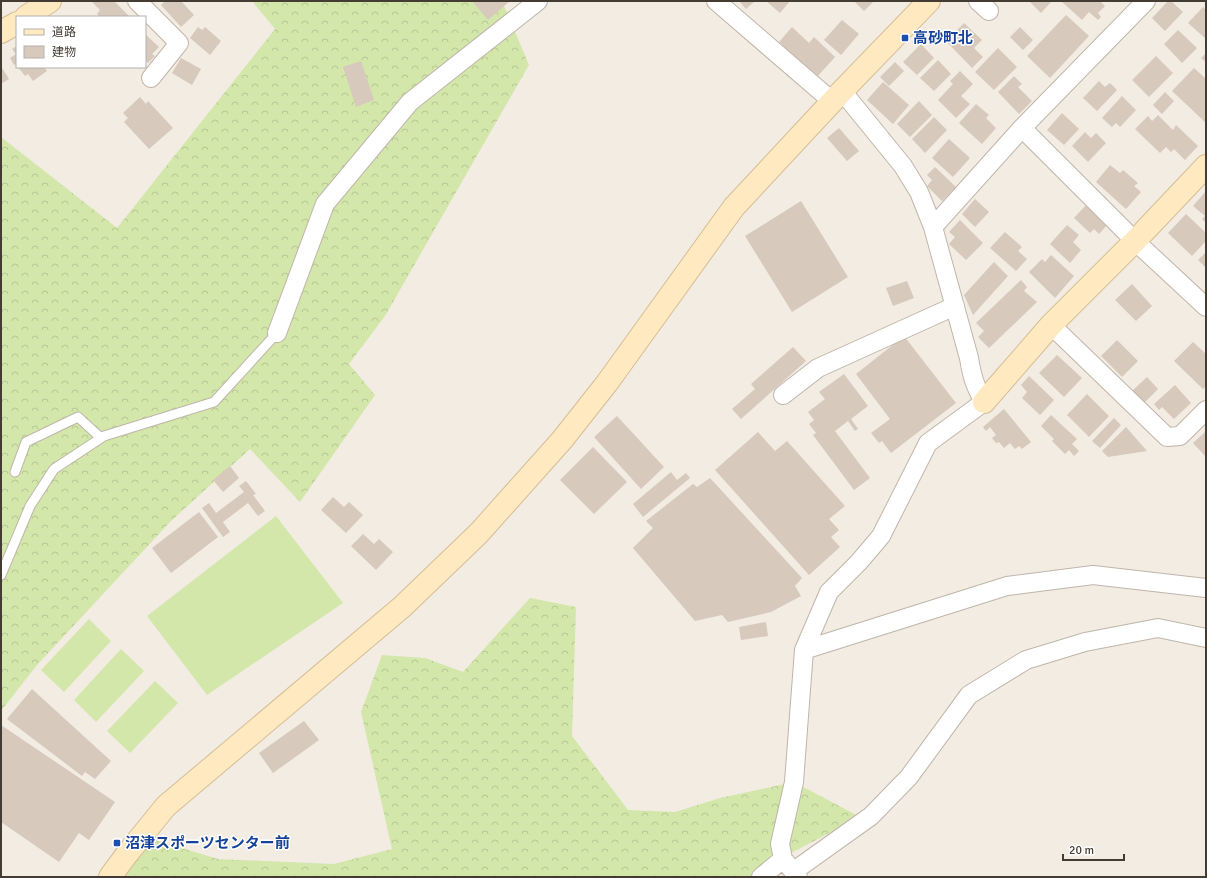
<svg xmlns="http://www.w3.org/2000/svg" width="1207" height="878" viewBox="0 0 1207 878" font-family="Signika,'Noto Sans JP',sans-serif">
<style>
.forest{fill:url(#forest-crowns)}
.pitch{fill:#d3e7ab}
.building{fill:#d7c9bc}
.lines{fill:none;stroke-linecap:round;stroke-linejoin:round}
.lane-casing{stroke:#c0b5a9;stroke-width:11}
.street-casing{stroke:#c0b5a9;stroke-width:20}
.secondary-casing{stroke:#d6bd94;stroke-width:24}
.lane{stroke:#fff;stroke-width:9}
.street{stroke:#fff;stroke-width:18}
.secondary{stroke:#ffe9c0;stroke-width:22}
.transit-dot{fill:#1a4fb4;stroke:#fff;stroke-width:1.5}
.labels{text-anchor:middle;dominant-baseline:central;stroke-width:3;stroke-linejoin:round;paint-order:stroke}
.transit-label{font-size:15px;font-weight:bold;fill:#164399;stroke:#fff;text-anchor:start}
</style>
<defs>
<pattern id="forest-crowns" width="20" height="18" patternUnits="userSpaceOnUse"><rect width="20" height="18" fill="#d3e7ab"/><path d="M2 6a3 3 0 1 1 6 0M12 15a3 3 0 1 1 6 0" fill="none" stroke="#b6c794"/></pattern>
</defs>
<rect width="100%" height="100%" fill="#f2ece3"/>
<path class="forest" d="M 252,1 L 502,1 L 529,65 L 385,316 L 349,364 L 375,395 L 300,502 L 250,449 L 171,521 L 37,665 L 1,711 L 1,137 L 117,228 L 275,29 Z
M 530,598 L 576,607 L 572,736 L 628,810 L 675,812 L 720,798 L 794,782 L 860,817 L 793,852 L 757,877 L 117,877 L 152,839 L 218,859 L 334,864 L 392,849 L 361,712 L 382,655 L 425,658 L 463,672 Z"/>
<path class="pitch" d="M 276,516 L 343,603 L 207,695 L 147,616 Z
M 89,619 L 111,641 L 64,692 L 41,670 Z
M 121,649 L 144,671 L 96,722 L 74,700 Z
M 155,681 L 178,703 L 130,753 L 107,731 Z"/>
<path class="building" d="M 93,1 L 114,1 L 130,17 L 100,17 L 97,14 L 100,10 L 92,2 Z
M 165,1 L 181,1 L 194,15 L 181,27 L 161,5 Z
M 472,1 L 510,1 L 488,20 Z
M 739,1 L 755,1 L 746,9 Z
M 766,1 L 790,1 L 780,13 Z
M 854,1 L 874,1 L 864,11 Z
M 1029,1 L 1052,1 L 1041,13 Z
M 1061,1 L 1100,1 L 1105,6 L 1098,13 L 1101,17 L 1098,20 L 1089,12 L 1082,20 Z
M 1168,1 L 1171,1 L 1183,12 L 1165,31 L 1152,18 Z
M 1203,7 L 1206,10 L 1206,39 L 1188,23 Z
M 1066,15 L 1089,36 L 1050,78 L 1027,56 Z
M 842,20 L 859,34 L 841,55 L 824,40 Z
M 964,23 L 982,40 L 974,48 L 983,57 L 972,68 L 946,41 Z
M 198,27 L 202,30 L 205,27 L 221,41 L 210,55 L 190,38 Z
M 792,27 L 809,43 L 814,37 L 835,57 L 817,77 L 779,42 Z
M 1020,27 L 1033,40 L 1023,50 L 1010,37 Z
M 1178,30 L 1197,48 L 1182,63 L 1164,44 Z
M 145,34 L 159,47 L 152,54 L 155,56 L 148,63 L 145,60 Z
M 921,44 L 934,58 L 917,75 L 903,62 Z
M 17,46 L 17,65 L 16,64 L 14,65 L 10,58 L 16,54 L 12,49 Z
M 998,48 L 1017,67 L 994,90 L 975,72 Z
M 1206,53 L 1206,62 L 1201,58 Z
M 1156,56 L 1173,73 L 1149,97 L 1132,80 Z
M 181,58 L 201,69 L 192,85 L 172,73 Z
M 938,60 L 951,74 L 934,91 L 920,78 Z
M 361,61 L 374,100 L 356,107 L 343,67 Z
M 895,62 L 904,71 L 889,86 L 880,77 Z
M 1,66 L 9,79 L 1,84 Z
M 18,67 L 44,67 L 47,71 L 33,81 L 28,74 L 25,76 Z
M 1194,68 L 1206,79 L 1206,123 L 1172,91 Z
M 960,71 L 973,84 L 961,96 L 970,104 L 956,118 L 938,100 L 953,84 L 950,81 Z
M 1014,76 L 1022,84 L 1018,87 L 1032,101 L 1019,114 L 998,92 Z
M 1099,81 L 1105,87 L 1110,83 L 1117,90 L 1097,111 L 1083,98 Z
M 883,82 L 909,105 L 893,124 L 867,100 Z
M 1165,92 L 1174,101 L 1162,114 L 1153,105 Z
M 1122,96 L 1136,110 L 1120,127 L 1116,123 L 1112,127 L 1102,118 Z
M 140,97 L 146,104 L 148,101 L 173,128 L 149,149 L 124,122 L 128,118 L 123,113 Z
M 919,101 L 932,115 L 910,137 L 897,124 Z
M 976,104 L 989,115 L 986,118 L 996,128 L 982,144 L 959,123 Z
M 1062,113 L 1079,129 L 1064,145 L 1047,130 Z
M 1158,115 L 1173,130 L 1176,125 L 1198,146 L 1185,160 L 1174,149 L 1171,152 L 1166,147 L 1160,153 L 1135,129 L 1148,116 L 1152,121 Z
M 934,117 L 947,130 L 925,153 L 912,139 Z
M 839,128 L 859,151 L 847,161 L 827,138 Z
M 1085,132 L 1091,138 L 1096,133 L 1106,143 L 1088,162 L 1072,146 Z
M 949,139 L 970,158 L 953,177 L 932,158 Z
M 1110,165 L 1120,173 L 1123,170 L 1138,183 L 1134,186 L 1141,192 L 1126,209 L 1096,182 Z
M 935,167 L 956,187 L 942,201 L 927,186 L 932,180 L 927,175 Z
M 1206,191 L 1206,223 L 1202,219 L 1205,216 L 1193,206 Z
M 975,199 L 989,212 L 975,227 L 962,214 Z
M 801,201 L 848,277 L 792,312 L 745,236 Z
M 1087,204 L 1108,224 L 1099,234 L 1094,229 L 1090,233 L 1074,218 Z
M 1186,214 L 1206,233 L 1206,241 L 1192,256 L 1168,233 Z
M 960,220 L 983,243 L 966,260 L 949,244 L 955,237 L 949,232 Z
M 1067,225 L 1079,235 L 1073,242 L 1081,250 L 1070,263 L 1050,244 Z
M 1005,232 L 1022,247 L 1018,251 L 1027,259 L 1016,271 L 990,248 Z
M 1206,252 L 1206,268 L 1198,260 Z
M 1051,255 L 1074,276 L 1055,298 L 1029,272 L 1042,259 L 1045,262 Z
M 994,262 L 1008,276 L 973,315 L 964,295 Z
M 1021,280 L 1027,287 L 1024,291 L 1037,302 L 989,348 L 978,337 L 984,331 L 976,323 Z
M 907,281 L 914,298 L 893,306 L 886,288 Z
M 1132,284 L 1152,306 L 1136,321 L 1115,300 Z
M 904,336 L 956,403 L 891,453 L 882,441 L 879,443 L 871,433 L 890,419 L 856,374 Z
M 1117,340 L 1138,361 L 1122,377 L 1101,356 Z
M 1193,342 L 1206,354 L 1206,386 L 1203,389 L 1174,361 Z
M 793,347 L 806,361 L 741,419 L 732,409 L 755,389 L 751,384 Z
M 1057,355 L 1082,378 L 1064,397 L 1039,373 Z
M 844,374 L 868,406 L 851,419 L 858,429 L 855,431 L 848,421 L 835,431 L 870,478 L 854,490 L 813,435 L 816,433 L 809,424 L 814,420 L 808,412 L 825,399 L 819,392 Z
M 1029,376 L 1054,400 L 1040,415 L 1022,398 L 1027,392 L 1021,385 Z
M 1147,377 L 1158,389 L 1143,404 L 1131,392 Z
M 1175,385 L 1191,403 L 1174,419 L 1162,407 L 1159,410 L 1154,404 Z
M 1087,394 L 1109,416 L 1089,437 L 1067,415 Z
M 1004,409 L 1031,442 L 1022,449 L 1019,446 L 1015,449 L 1010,443 L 1004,448 L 999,442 L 996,443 L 992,438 L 996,435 L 990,427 L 986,431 L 983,427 Z
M 1051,415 L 1077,439 L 1072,444 L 1079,451 L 1074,456 L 1069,450 L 1065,454 L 1052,441 L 1054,439 L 1041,426 Z
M 617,416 L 664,467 L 641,489 L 594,437 Z
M 1114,418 L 1121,425 L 1100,448 L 1092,441 Z
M 1126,427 L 1147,451 L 1108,457 L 1102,451 Z
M 1206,431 L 1206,455 L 1205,456 L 1193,443 Z
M 758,432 L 775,451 L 787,441 L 845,506 L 829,519 L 839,530 L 831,537 L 840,547 L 809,575 L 715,470 Z
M 593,447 L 627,482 L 594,514 L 560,480 Z
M 230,466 L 239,478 L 223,492 L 213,480 Z
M 671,472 L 677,480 L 686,473 L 690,478 L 643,517 L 633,504 Z
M 710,478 L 802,578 L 795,586 L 801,596 L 771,612 L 728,622 L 722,615 L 695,621 L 633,548 L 653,528 L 646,521 L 693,484 L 697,487 Z
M 246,481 L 256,494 L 253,495 L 265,511 L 258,516 L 248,503 L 223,522 L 230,532 L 223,537 L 202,508 L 209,503 L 216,513 L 244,492 L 239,486 Z
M 333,497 L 344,507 L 349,502 L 363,515 L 346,533 L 321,510 Z
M 199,512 L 218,537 L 171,573 L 152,548 Z
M 363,534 L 374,544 L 379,539 L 393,552 L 376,570 L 351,546 Z
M 766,622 L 768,636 L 741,640 L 739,627 Z
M 32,689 L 111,761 L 95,779 L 85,772 L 82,776 L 7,719 Z
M 304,721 L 319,740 L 273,773 L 259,753 Z
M 1,725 L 115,802 L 89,840 L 79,833 L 59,862 L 1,822 Z"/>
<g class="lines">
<g class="lane-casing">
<path id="lane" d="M 15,472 L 26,442 L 78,417 L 101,438
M 1,575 L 30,506 L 54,469 L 104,436 L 214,402 L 277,333"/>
</g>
<g class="street-casing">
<path id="street" d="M 137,1 L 179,43 L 151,78
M 716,1 L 833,102
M 978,1 L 989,11
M 1022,128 L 1135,241 L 1206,307
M 933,227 L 1022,128 L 1146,1
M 1051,325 L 1167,437 L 1180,436 L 1206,410
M 277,333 L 325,204 L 410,102 L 538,1
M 783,395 L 818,368 L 955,306
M 804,650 L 1007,586 L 1093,575 L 1206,588
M 794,871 L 871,816 L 909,777 L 969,695 L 1026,660 L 1085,642 L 1158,628 L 1206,638
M 761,877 L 783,859
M 798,877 L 783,859 L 780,844 L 794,782 L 804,650 L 829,592 L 859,562 L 881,536 L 928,443 L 984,402 C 975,386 972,377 969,358 L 933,227 L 919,192 L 903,166 L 842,91"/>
</g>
<g class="secondary-casing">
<path id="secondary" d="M 26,17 L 50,1
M 1,32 L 17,23
M 984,402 L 1051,325 L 1135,241 L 1206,166
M 110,877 L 127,854 L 166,806 L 402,607 L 479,533 L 562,440 L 607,383 L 734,207 L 842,91 L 929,1"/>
</g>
<use href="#lane" class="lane"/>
<use href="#street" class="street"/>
<use href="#secondary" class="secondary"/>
</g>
<g class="transit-dot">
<rect x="901" y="34" width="8" height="8" rx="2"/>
<rect x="113" y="839" width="8" height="8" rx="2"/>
</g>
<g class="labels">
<g class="transit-label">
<text x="913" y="38">高砂町北</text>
<text x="125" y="843">沼津スポーツセンター前</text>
</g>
</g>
<rect width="1207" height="878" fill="none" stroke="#443c33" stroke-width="4"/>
<rect x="16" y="16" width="130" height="52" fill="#ffffff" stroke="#b4b1ad"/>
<rect x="24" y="29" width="20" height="6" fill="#ffe9c0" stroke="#b4b1ad"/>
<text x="52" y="36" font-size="12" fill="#443c33">道路</text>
<rect x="24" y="46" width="20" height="12" fill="#d7c9bc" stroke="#b4b1ad"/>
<text x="52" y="56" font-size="12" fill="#443c33">建物</text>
<path d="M1063 854v6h61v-6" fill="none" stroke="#443c33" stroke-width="2"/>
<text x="1069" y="854" font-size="12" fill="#443c33" stroke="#ffffff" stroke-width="3" paint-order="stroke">20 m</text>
</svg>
